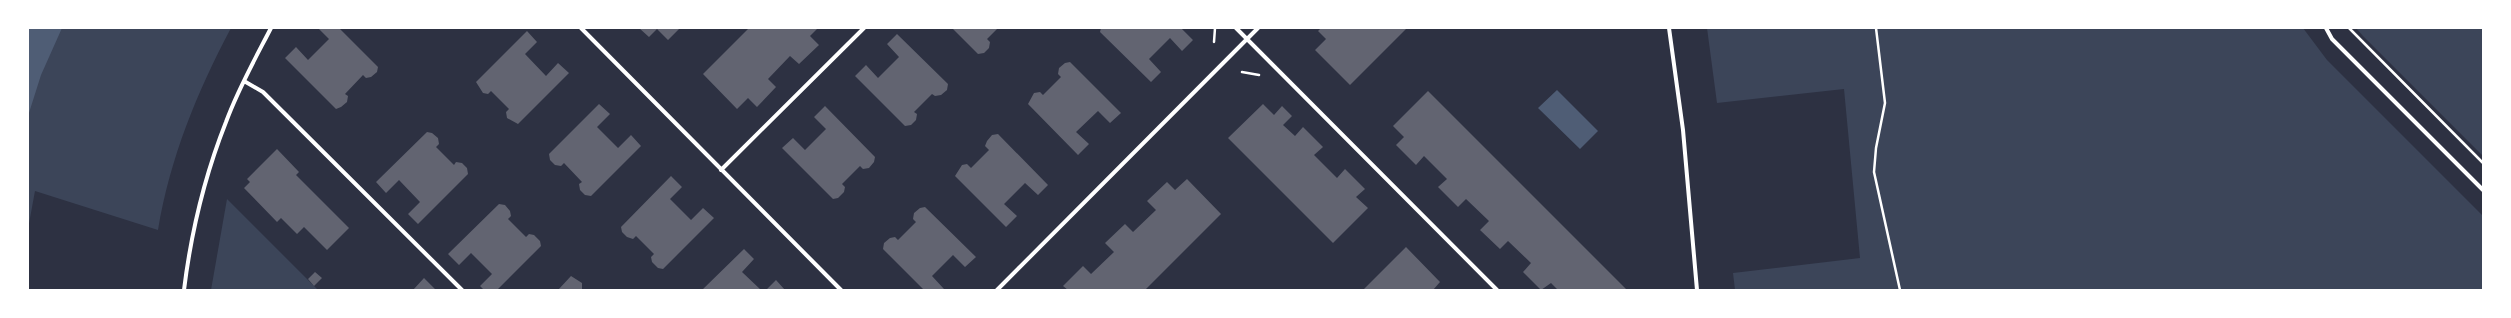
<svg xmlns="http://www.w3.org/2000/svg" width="2511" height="318" viewBox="0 0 2511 318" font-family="'Open Sans',sans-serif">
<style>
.green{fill:#3c4559}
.water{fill:#4f5d75}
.building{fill:#626471}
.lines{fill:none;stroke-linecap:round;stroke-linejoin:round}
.path{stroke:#fff;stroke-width:2.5}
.minor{stroke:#fff;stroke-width:4}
</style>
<rect width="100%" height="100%" fill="#2d3142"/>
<path class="green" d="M 28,28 L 231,28 C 197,92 170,158 158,230 L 35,191 L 28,229 Z
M 1707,28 L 2303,28 L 2327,60 L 2483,216 L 2483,290 L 1735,290 L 1733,273 L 1860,258 L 1844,89 L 1717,103 Z
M 2356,28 L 2483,28 L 2483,156 L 2363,36 Z
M 227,199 L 318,290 L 211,290 Z"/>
<path class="water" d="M 28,28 L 62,28 L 41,75 L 28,116 Z
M 1557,90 L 1598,131 L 1580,149 L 1538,108 Z"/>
<path class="building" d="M 318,28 L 339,28 L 378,67 L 377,72 L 371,77 L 366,78 L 363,75 L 345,94 L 348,96 L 347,102 L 341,107 L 336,109 L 285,58 L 296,47 L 308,60 L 329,39 Z
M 639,28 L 680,28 L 668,40 L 657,29 L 649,37 Z
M 749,28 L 818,28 L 810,36 L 819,45 L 799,64 L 790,56 L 768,79 L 776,87 L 757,107 L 748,98 L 737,109 L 703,74 Z
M 952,28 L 998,28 L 987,39 L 990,42 L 989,48 L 984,53 L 978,54 Z
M 1101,28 L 1181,28 L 1193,40 L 1182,51 L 1170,38 L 1149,59 L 1161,72 L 1151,82 L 1100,32 Z
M 1321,28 L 1407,28 L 1350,85 L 1315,50 L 1326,39 L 1318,31 Z
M 527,31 L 537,42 L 525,54 L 546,76 L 558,63 L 569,73 L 518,124 L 507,118 L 506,112 L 509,109 L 491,91 L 488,94 L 483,93 L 476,82 Z
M 897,34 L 948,84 L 947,90 L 941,95 L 935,96 L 932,94 L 914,112 L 917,114 L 916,120 L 911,125 L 905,126 L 855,76 L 866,65 L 878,78 L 899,57 L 887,44 Z
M 1070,62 L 1121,113 L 1110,123 L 1098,111 L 1076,132 L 1089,144 L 1078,155 L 1028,104 L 1034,93 L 1040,92 L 1043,95 L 1061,77 L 1058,74 L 1059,68 L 1065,63 Z
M 1428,91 L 1627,290 L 1558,290 L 1551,283 L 1541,290 L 1523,272 L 1531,263 L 1508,241 L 1500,249 L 1480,230 L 1489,221 L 1466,199 L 1458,207 L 1438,187 L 1447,179 L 1424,156 L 1416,165 L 1396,145 L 1404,137 L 1393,126 Z
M 599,104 L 610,114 L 597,127 L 618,148 L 631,135 L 641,146 L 591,196 L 585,195 L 580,190 L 579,184 L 582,182 L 564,163 L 561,166 L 555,165 L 550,160 L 549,154 Z
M 1263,104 L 1274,115 L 1282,106 L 1292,116 L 1283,125 L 1295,136 L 1303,127 L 1323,147 L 1314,155 L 1337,178 L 1345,169 L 1365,189 L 1356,197 L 1368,208 L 1333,243 L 1228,138 Z
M 825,106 L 875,157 L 874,162 L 869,168 L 863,169 L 860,166 L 842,184 L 845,187 L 844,192 L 838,198 L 833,199 L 782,148 L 793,138 L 805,150 L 826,129 L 814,117 Z
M 427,132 L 432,133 L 438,138 L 439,144 L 436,147 L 454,165 L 456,162 L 462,163 L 467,168 L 468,174 L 418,224 L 408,214 L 420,202 L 399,180 L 386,193 L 376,182 Z
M 998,134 L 1048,185 L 1038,195 L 1025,183 L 1004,204 L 1017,216 L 1006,227 L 955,176 L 962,165 L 967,164 L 971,168 L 989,150 L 985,146 L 987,141 L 992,135 Z
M 277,149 L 299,172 L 296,175 L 349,228 L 327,250 L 304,227 L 297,234 L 281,218 L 277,222 L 244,188 L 250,182 L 247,179 Z
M 671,176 L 682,187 L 670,199 L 691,220 L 703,208 L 714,218 L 663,269 L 658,268 L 652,262 L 651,257 L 654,254 L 636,236 L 633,239 L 627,237 L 622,232 L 621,227 Z
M 1187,179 L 1221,214 L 1145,290 L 1068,290 L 1063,286 L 1083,266 L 1091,274 L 1114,252 L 1105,243 L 1125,224 L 1133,232 L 1156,210 L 1147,201 L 1167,182 L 1175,190 Z
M 499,204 L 505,205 L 510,211 L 511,216 L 508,219 L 526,237 L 529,234 L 534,235 L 540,241 L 541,246 L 497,290 L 484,290 L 480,286 L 492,274 L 471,253 L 459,265 L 448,254 Z
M 925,207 L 976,257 L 965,267 L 953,255 L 932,276 L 944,289 L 943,290 L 924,290 L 883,249 L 884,243 L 890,238 L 895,237 L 898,240 L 916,222 L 913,219 L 914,213 L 920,208 Z
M 1406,247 L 1440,282 L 1433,290 L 1363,290 Z
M 744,249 L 754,259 L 742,272 L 761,290 L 702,290 Z
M 315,272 L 322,278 L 314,286 L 308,279 Z
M 571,276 L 582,283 L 582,290 L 558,290 Z
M 424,278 L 435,289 L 413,290 Z
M 776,280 L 785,290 L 766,290 Z"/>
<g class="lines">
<path class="path" d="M 1876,28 L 1885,103 L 1876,148 L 1874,172 L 1900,290
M 2349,28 L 2483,163
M 1214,42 L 1215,28
M 1242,72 L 1259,75"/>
<path class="minor" d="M 581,28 L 841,290
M 1236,28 L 1497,290
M 1669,28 L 1683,130 L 1697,290
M 2326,28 L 2332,39 L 2483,190
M 244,81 L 263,92 L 462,290
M 721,170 L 864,28
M 184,290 C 191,233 205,175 226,122 C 238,89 255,59 271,28
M 997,290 L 1258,28"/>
</g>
<rect width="2511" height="318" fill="none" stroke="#ffffff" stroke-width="58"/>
</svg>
